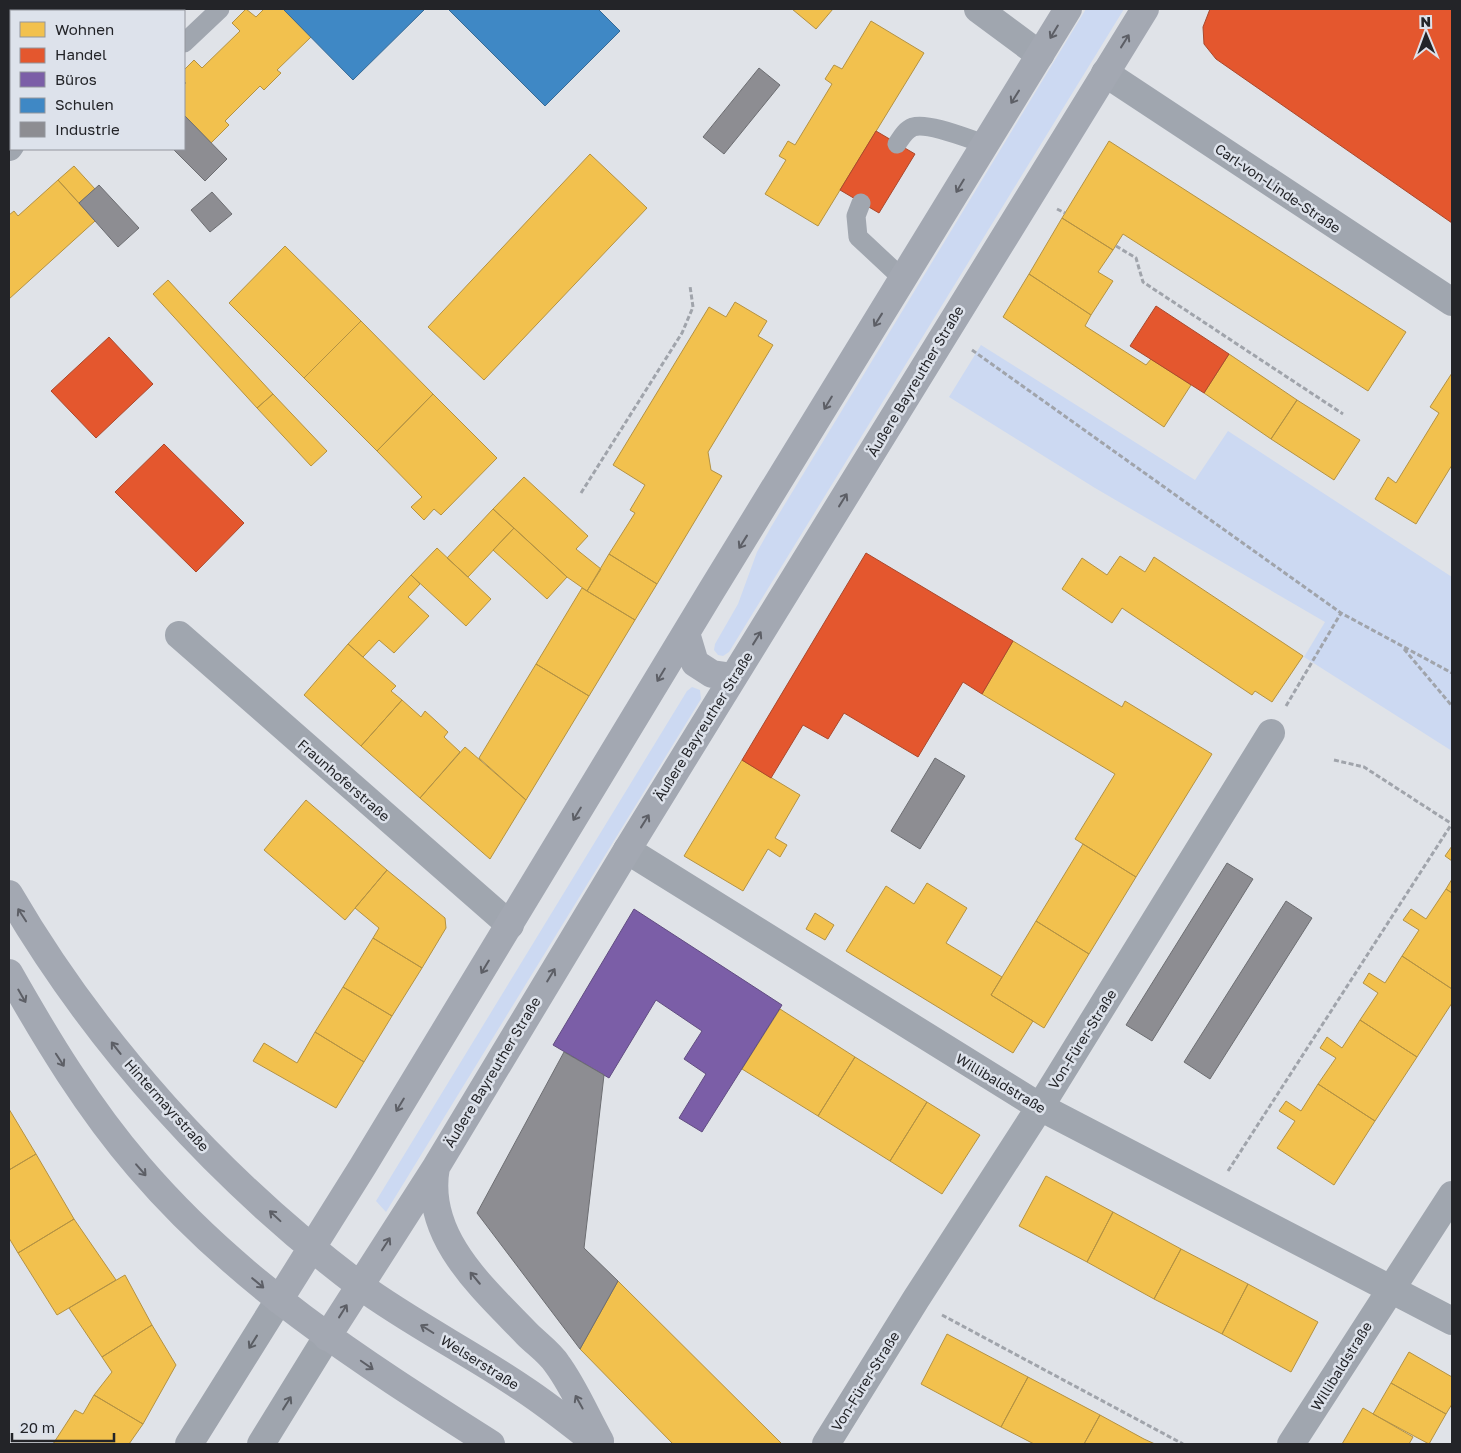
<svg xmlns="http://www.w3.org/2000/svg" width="1461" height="1453" viewBox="0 0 1461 1453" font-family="'Golos Text',sans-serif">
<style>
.green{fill:#ccd9f2}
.homes{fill:#f2c14e;stroke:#b49243}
.shops{fill:#e4572e;stroke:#aa482c}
.offices{fill:#7b5ea7;stroke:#614d81}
.schools{fill:#3f88c5;stroke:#376a96}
.industry{fill:#8d8d92;stroke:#6d6e72}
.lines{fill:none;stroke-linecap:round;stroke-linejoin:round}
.path{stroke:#a0a4ab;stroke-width:3;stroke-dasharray:5 2.5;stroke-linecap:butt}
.service{stroke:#a0a6af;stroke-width:19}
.minor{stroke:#a0a6af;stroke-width:28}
.secondary{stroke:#9fa5ae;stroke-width:28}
.primary{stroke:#a3a8b2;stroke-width:28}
.oneway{stroke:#5d5f66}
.oneway2{stroke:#5b5e64}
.labels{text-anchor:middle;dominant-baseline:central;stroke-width:5;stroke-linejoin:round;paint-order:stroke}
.street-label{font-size:14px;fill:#232428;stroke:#dde2eb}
</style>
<rect width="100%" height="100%" fill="#e0e3e8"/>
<path class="green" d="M 1086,9 L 1124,9 L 729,652 L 723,656 L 718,655 L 714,650 L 715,644 L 738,604 L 757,552 L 771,527 Z
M 981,345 L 1195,480 L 1228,431 L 1452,577 L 1452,751 L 1304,657 L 1325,622 L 1095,488 L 949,397 Z
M 692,687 L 700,690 L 701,699 L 386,1212 L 376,1201 L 687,691 Z"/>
<path class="homes" d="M 9,9 L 75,9 L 77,11 L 11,11 L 11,47 L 9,43 Z
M 246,9 L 256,17 L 264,9 L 283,9 L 311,37 L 277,70 L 281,73 L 264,90 L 260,86 L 225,121 L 229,125 L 211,143 L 184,115 L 184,85 L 186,83 L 184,81 L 184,70 L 194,60 L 202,68 L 240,31 L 232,23 Z
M 792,9 L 833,9 L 816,29 Z
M 871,21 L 924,53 L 818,226 L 765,194 L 786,160 L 779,156 L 788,141 L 795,145 L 832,84 L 825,79 L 834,65 L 842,69 Z
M 1109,141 L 1406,332 L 1368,391 L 1123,234 L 1113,250 L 1062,218 Z
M 590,154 L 647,208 L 484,380 L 428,327 Z
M 74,166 L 95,189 L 79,203 L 58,180 Z
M 58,180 L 95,221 L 9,299 L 9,215 L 14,211 L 18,216 Z
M 1062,218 L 1113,250 L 1098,272 L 1113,281 L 1091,315 L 1029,274 Z
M 285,246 L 361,321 L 304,378 L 229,303 Z
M 1029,274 L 1091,315 L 1085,326 L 1146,365 L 1151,359 L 1191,385 L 1164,427 L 1003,317 Z
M 168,280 L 273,394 L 257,408 L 153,294 Z
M 735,302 L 767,321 L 758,336 L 773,345 L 708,452 L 711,470 L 722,476 L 657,584 L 609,554 L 635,513 L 630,510 L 645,485 L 613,465 L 709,307 L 726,317 Z
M 361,321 L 433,394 L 377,451 L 304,378 Z
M 1229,354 L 1297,400 L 1271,439 L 1204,393 Z
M 1452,373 L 1452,465 L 1416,524 L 1375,499 L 1388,477 L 1396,483 L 1439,413 L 1430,407 Z
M 273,394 L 327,451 L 311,466 L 257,408 Z
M 433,394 L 497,458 L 441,515 L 434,509 L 424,520 L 411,507 L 422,497 L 377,451 Z
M 1297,400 L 1360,440 L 1334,480 L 1271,439 Z
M 524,477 L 588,536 L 576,549 L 601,569 L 587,591 L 567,577 L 493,509 Z
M 493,509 L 514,528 L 468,577 L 447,558 Z
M 514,528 L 567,577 L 547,599 L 493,550 Z
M 437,548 L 491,599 L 466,626 L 411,575 Z
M 609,554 L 657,584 L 635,620 L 587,591 Z
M 1120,556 L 1145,572 L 1154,557 L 1303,656 L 1272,702 L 1255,691 L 1252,695 L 1122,608 L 1112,623 L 1062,589 L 1082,558 L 1107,575 Z
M 411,575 L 420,584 L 408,597 L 429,616 L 394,653 L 379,640 L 363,657 L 348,644 Z
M 582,588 L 635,620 L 589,696 L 536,664 Z
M 1013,641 L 1122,707 L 1125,701 L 1212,754 L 1136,877 L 1075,839 L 1115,774 L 982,694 Z
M 348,644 L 396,686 L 391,691 L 402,700 L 361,746 L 304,695 Z
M 536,664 L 589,696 L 526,800 L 479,758 Z
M 402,700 L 421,717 L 425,711 L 448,732 L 444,737 L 460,752 L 420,798 L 361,746 Z
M 465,747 L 526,800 L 490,859 L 420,798 Z
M 742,760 L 800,795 L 775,838 L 787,845 L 780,857 L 768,849 L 743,891 L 684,856 Z
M 306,800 L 387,870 L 345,920 L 264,850 Z
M 1083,844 L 1136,877 L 1089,954 L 1036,921 Z
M 1452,846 L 1452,861 L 1445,856 Z
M 387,870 L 445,918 L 446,928 L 422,968 L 373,938 L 379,928 L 355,908 Z
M 1452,879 L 1452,893 L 1446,889 Z
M 927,883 L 967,908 L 946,943 L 1002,977 L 991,995 L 1033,1021 L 1013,1053 L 846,951 L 886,886 L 914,904 Z
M 1446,889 L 1452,893 L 1452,989 L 1402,956 L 1419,930 L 1403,920 L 1411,909 L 1426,919 Z
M 815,913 L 834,925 L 825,940 L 806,929 Z
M 1036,921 L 1089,954 L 1044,1028 L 991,995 Z
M 373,938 L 422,968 L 392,1016 L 343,987 Z
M 1402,956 L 1452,989 L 1452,1003 L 1417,1057 L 1360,1020 L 1378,993 L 1363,983 L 1369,973 L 1385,983 Z
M 343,987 L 392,1016 L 364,1062 L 315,1032 Z
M 780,1009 L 855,1057 L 818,1116 L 742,1069 Z
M 1360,1020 L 1417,1057 L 1375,1121 L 1318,1084 L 1336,1058 L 1320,1048 L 1327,1037 L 1342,1048 Z
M 315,1032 L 364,1062 L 336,1108 L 253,1061 L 264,1043 L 297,1063 Z
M 855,1057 L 927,1102 L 890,1161 L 818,1116 Z
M 1318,1084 L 1375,1121 L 1334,1185 L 1277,1148 L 1295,1121 L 1279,1111 L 1286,1101 L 1301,1111 Z
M 927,1102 L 980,1135 L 942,1194 L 890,1161 Z
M 9,1109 L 36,1154 L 9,1170 Z
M 36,1154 L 74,1219 L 18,1253 L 9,1238 L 9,1170 Z
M 1046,1176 L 1113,1212 L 1087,1262 L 1019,1226 Z
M 1113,1212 L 1181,1249 L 1154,1299 L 1087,1262 Z
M 74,1219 L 116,1280 L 57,1315 L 18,1253 Z
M 1181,1249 L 1248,1284 L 1222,1334 L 1154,1299 Z
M 125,1275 L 152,1325 L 102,1357 L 69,1308 Z
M 618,1281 L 782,1444 L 673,1444 L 580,1349 Z
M 1248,1284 L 1318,1322 L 1291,1372 L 1222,1334 Z
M 152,1325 L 176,1365 L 143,1424 L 94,1395 L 112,1372 L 102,1357 Z
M 947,1334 L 1028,1377 L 1001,1427 L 921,1384 Z
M 1409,1352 L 1452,1377 L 1452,1404 L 1446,1414 L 1391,1383 Z
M 1028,1377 L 1100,1415 L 1084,1444 L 1034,1444 L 1001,1427 Z
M 1391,1383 L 1446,1414 L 1429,1444 L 1373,1414 Z
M 94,1395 L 143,1424 L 129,1444 L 53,1444 L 75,1410 L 83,1414 Z
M 1363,1408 L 1413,1437 L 1409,1444 L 1342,1444 Z
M 1100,1415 L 1144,1439 L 1155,1444 L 1084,1444 Z"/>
<path class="shops" d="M 1210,9 L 1452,9 L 1452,223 L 1216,59 L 1204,44 L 1203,27 Z
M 876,131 L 915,154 L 879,213 L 840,190 Z
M 1156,306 L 1229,354 L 1204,393 L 1130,346 Z
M 109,337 L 153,384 L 96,438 L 51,391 Z
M 164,444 L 244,523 L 196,572 L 115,492 Z
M 866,553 L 1013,641 L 982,694 L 963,682 L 918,757 L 844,713 L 828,739 L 803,725 L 771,778 L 742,760 Z"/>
<path class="offices" d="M 634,909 L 782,1005 L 702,1132 L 679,1118 L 706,1074 L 684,1059 L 702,1031 L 656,1000 L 609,1078 L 553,1045 Z"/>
<path class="schools" d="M 283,9 L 425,9 L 353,80 Z
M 448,9 L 598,9 L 620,31 L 545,106 Z"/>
<path class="industry" d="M 759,68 L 780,85 L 724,154 L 703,137 Z
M 184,115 L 227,159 L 205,181 L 173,149 L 184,149 Z
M 99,185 L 139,228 L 118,247 L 79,203 Z
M 212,192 L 232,214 L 210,232 L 191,210 Z
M 935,758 L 965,776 L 920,849 L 891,831 Z
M 1227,863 L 1253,879 L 1152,1041 L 1126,1025 Z
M 1286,901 L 1312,918 L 1210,1079 L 1184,1062 Z
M 564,1052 L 604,1075 L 584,1248 L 618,1281 L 580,1349 L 477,1213 Z"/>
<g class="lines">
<path class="path" d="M 1057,209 L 1065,213
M 1116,246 L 1136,258 L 1143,282 L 1343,414
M 972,350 L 1341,613 L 1452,673
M 581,493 L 682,333 L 693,307 L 690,286
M 1404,649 L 1452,706
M 1286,706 L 1341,613
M 1334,760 L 1364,767 L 1452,824
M 1228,1171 L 1451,825
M 942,1315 L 1183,1444"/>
<path class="service" d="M 184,43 L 220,9
M 897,144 C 901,138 905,130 913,127 C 928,122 969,139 985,144
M 861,203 L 856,216 L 858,237 L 903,279"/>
<path class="minor" d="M 978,9 L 1040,55
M 122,11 L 123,9
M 1105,73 L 1452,302
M 9,147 L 11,144
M 179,635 L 510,925
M 627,850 L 1040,1107 L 1452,1321
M 826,1444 L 916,1299 L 1040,1107 L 1271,733
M 1291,1444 L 1452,1195"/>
<path class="secondary" d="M 189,1444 L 279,1300
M 261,1444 L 327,1337"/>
<path class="primary" d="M 686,633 L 695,663 L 712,674 L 733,677
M 9,894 C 97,1045 220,1180 359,1285 C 411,1323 469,1352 522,1388 C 548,1405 573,1425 597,1444
M 9,973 C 47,1040 88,1108 139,1167 C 240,1285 362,1362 491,1444
M 436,1167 C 423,1237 484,1289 527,1334 C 537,1344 550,1353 557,1364 C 574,1387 586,1416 600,1441
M 279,1300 L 363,1166 L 710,593 L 1068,9
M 327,1337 L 436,1167 L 627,850 L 1145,9"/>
</g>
<defs><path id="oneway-shaft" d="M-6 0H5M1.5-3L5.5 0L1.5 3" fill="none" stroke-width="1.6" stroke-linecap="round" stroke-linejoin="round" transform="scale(1.25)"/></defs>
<g class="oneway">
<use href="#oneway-shaft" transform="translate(1054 32) rotate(121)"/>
<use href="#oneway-shaft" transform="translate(1125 41) rotate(-58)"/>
<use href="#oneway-shaft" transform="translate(1015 97) rotate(122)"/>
<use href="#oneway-shaft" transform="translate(960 186) rotate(121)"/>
<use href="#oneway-shaft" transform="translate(878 320) rotate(122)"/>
<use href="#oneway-shaft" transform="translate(828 403) rotate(121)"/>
<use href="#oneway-shaft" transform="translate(843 500) rotate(-58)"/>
<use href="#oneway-shaft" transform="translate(743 542) rotate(122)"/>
<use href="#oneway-shaft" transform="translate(757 638) rotate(-58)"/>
<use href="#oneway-shaft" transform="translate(661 675) rotate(121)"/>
<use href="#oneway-shaft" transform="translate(577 814) rotate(121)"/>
<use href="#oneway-shaft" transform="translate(645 821) rotate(-58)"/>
<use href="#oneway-shaft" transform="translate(22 915) rotate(-123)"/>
<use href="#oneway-shaft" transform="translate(485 967) rotate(121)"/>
<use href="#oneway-shaft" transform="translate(551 975) rotate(-59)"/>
<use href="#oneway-shaft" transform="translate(22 996) rotate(60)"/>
<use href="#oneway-shaft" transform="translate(116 1048) rotate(-128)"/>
<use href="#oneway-shaft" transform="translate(60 1060) rotate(57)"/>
<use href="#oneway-shaft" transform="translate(400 1105) rotate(121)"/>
<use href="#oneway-shaft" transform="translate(141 1170) rotate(49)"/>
<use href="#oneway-shaft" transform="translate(275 1216) rotate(-137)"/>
<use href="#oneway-shaft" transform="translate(386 1244) rotate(-57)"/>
<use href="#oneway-shaft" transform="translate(475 1278) rotate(-130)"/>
<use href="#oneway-shaft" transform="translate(258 1283) rotate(40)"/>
<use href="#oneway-shaft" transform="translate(343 1311) rotate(-58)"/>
<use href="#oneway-shaft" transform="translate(427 1329) rotate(-148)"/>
<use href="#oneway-shaft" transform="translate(367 1365) rotate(35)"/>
<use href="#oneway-shaft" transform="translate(579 1402) rotate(-119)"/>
</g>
<g class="oneway2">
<use href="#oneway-shaft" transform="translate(253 1342) rotate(122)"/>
<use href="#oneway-shaft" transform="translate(287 1403) rotate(-58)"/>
</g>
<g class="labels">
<g class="street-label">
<text transform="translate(1278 188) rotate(34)">Carl-von-Linde-Straße</text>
<text transform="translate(915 381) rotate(-59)">Äußere Bayreuther Straße</text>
<text transform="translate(703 726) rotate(-58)">Äußere Bayreuther Straße</text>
<text transform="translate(344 780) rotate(41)">Fraunhoferstraße</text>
<text transform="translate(1082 1039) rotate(-58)">Von-Fürer-Straße</text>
<text transform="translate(492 1072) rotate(-59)">Äußere Bayreuther Straße</text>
<text transform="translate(1001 1083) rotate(31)">Willibaldstraße</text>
<text transform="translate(167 1105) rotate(48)">Hintermayrstraße</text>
<text transform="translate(480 1362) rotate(32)">Welserstraße</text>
<text transform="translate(1341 1366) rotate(-58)">Willibaldstraße</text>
<text transform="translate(865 1381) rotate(-58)">Von-Fürer-Straße</text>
</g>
</g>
<rect width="1461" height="1453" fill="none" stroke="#232428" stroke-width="20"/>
<rect x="10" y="10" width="175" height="140" fill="#dde2eb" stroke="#93969d"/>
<rect x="20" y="22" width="25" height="15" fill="#f2c14e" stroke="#93969d"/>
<text x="55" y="35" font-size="15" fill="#232428">Wohnen</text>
<rect x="20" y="48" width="25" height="15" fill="#e4572e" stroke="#93969d"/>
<text x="55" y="60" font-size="15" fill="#232428">Handel</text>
<rect x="20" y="72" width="25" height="15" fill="#7b5ea7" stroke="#93969d"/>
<text x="55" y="85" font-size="15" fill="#232428">Büros</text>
<rect x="20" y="98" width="25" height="15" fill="#3f88c5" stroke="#93969d"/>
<text x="55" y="110" font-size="15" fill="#232428">Schulen</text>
<rect x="20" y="122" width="25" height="15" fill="#8d8d92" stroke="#93969d"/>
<text x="55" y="135" font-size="15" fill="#232428">Industrie</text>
<g transform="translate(1426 35) rotate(359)" stroke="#dde2eb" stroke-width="4" paint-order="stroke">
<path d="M0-4L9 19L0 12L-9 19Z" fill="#232428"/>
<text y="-8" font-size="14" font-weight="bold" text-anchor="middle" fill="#232428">N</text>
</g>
<path d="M12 1433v8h102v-8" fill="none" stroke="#232428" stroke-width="2.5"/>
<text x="20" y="1433" font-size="15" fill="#232428" stroke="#dde2eb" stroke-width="4" paint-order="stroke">20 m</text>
</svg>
